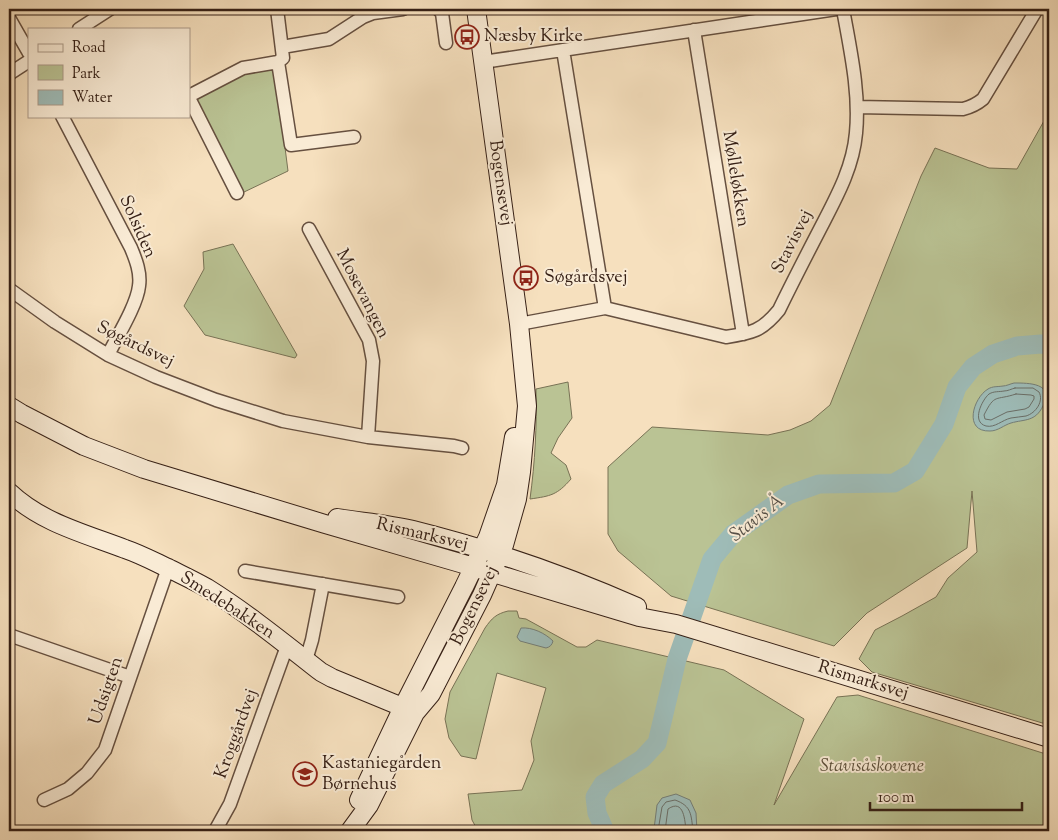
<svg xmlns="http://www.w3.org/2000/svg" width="1058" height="840" viewBox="0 0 1058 840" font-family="'Sorts Mill Goudy',serif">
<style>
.green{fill:#bac394;stroke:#787255}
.water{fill:#9ebcb8;stroke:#747e77}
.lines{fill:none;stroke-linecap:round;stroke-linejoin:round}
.shore{stroke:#6a6e67;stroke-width:1}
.river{stroke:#9ebcb8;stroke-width:19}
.street-casing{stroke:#665040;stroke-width:15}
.secondary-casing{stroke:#362016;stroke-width:20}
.street{stroke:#f9ebd5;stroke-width:12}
.secondary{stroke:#f9ebd5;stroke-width:18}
.labels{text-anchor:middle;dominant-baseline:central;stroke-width:4;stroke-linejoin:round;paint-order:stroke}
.poi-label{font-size:18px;fill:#362016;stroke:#f9ebd5;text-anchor:start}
.street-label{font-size:18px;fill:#362016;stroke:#f9ebd5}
.park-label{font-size:18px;font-style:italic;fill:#5e513c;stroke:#f9ebd5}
.water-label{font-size:19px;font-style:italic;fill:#554f47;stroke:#f9ebd5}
</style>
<rect width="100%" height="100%" fill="#f6e0be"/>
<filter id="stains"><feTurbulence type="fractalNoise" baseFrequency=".004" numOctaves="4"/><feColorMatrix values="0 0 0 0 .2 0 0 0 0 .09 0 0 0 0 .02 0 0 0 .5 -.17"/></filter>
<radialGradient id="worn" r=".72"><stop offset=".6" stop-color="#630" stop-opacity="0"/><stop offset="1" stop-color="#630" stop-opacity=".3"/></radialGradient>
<path class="green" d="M 275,69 L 288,171 L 242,193 L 195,105 L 198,96 L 245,72 Z
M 1049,112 L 1049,725 L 872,672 L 859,659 L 875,630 L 902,616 L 936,597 L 948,578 L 977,552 L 972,491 L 967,548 L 867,613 L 834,646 L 671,596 L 618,551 L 608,534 L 608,467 L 652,427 L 768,435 L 790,430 L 811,421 L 830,405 L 921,176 L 935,148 L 989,168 L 1017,169 Z
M 233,244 L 297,355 L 295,358 L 205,335 L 184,306 L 204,269 L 203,252 Z
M 568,382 L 572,418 L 558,438 L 551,453 L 566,465 L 571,479 C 557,495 551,496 530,499 C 535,462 537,426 536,389 Z
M 508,611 L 517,611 L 519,618 L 526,619 L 577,647 L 586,647 L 597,640 L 724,670 L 804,719 L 774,805 L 837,697 L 858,695 L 1049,755 L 1049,831 L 478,831 L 472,820 L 468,794 L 522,790 L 534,760 L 531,741 L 546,688 L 497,673 L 476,759 L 461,756 L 449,738 L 445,719 L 450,692 L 485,628 C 492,618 496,614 508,611 Z"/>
<path class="water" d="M 1014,383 C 1029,383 1055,383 1043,406 C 1035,422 1025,419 1011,423 C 1004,425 998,431 990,431 C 963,432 973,398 988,389 C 993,386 997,387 1003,386 C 1006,386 1010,384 1014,383 Z
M 521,628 C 532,627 545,633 553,641 C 552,645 550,647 546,648 L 520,641 L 517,637 Z
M 676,794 L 690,800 L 696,813 L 697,831 L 652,831 L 654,829 L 657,805 L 662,798 Z"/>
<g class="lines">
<path class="shore" d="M 1015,388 L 1033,388 L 1039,392 C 1044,401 1036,413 1026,416 C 1021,417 1016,417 1011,418 C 1002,420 995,428 986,426 C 971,422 982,400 989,394 C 994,391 999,392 1004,391 C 1008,391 1011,389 1015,388 Z
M 1016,394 L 1031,395 L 1034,396 L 1034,399 L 1029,407 L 1025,409 L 1007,412 L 991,420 L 985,419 L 984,415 C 995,393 995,401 1016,394 Z
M 658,831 L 662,807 L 666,802 L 675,800 C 692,806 691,815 693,831
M 665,831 L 668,809 C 684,798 685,821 686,831"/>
<path class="river" d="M 605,831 L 597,813 L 595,797 L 603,784 L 642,759 L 657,743 L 677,659 L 712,559 L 733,534 L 788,495 L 819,484 L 894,483 L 915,471 L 944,424 L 957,387 L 973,367 L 993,354 L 1017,346 L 1041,344 L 1049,345"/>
<g class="street-casing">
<path id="street" d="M 277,9 L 283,58 L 278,62 L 291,145 L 354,137
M 438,9 L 442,13 L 446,43
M 1047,9 L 1049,10
M 373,13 L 403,9
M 9,18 L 29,53
M 79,29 L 110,9
M 694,30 L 743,334
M 282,47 L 329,39 L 363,17 L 373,13 L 372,9
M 563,50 L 605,308
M 483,62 L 836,9
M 9,74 L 29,61
M 189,96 L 243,68 L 278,62
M 189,98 L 237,193
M 857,107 L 963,109 C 971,107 977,104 983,99 L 1037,9
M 62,116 L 131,248 C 136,260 141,273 139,286 C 137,305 117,337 108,355
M 309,229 L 369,340 L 373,361 L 368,437
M 9,289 L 55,322 L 108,355 L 156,377 L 216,400 L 283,421 L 368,437 L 454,446 L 462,448
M 519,324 L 605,308 L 726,337 C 752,333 762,331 779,310 C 792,283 806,256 820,229 C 836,198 853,168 856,133 C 860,92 850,49 843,9
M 245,571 L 398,597
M 9,635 L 130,677
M 306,660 L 312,640 L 323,584
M 44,800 L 68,789 L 87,773 L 105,750 L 168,568
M 215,831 L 230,804 L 287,646"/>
</g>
<g class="secondary-casing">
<path id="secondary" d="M 9,406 L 22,414 L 84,446 L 144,469 L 325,524 L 460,563 L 639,617 L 676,624 L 1049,738
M 9,492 C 42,523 83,533 125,549 C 140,554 155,562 170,569 C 182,575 195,581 207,588 C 247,613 284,643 321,672 L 332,678 L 412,711
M 337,518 C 362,522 388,524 413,530 C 489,549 565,575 637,607
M 359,800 L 403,707 L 464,587 L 488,537 L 506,485 L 514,437
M 350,831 L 369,805 L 415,713 L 431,694 L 482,595 L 504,545 L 517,499 L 521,472 L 527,406 L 519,324 L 476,9"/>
</g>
<use href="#street" class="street"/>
<use href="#secondary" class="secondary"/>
</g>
<defs>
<g id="bus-ring" transform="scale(1.25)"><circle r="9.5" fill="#f9ebd5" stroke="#8f2418" stroke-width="1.5"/><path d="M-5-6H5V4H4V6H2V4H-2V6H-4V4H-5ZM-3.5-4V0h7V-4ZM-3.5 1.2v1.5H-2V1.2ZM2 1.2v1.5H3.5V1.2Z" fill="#8f2418"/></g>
<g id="school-ring" transform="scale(1.25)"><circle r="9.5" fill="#f9ebd5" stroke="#8f2418" stroke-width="1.5"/><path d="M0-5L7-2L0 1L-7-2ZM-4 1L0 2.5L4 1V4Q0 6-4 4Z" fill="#8f2418"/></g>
</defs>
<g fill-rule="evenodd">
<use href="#bus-ring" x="467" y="37"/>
<use href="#bus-ring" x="526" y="278"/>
<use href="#school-ring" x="305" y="774"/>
</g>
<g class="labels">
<g class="poi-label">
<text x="484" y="37">Næsby Kirke</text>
<text x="544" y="278">Søgårdsvej</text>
<text x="322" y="764">Kastaniegården<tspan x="322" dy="21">Børnehus</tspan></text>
</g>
<g class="street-label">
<text transform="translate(735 179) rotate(81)">Mølleløkken</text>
<text transform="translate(500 183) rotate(82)">Bogensevej</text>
<text transform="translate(137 227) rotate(66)">Solsiden</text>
<text transform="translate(793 242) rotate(-63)">Stavisvej</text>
<text transform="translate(362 294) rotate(63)">Mosevangen</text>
<text transform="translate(135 345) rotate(26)">Søgårdsvej</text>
<text transform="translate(422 535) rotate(13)">Rismarksvej</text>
<text transform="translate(227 606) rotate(33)">Smedebakken</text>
<text transform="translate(475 606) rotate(-64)">Bogensevej</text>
<text transform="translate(863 681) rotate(17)">Rismarksvej</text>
<text transform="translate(107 691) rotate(-71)">Udsigten</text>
<text transform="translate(237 734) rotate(-70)">Kroggårdvej</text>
</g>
<g class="park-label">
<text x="872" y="767">Stavisåskovene</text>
</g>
<g class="water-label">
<text transform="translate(757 519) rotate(-38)">Stavis Å</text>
</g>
</g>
<rect width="1058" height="840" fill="none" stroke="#f6e0be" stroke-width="30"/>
<rect x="10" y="10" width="1038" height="820" fill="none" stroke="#362016" stroke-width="2.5"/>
<rect x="15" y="15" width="1028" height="810" fill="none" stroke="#362016"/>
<rect x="28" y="28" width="162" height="90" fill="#f9ebd5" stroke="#ab9a89"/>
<rect x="38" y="44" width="25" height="8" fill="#f9ebd5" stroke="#ab9a89"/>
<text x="72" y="52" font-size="15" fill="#362016">Road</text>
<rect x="38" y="65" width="25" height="15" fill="#bac394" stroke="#ab9a89"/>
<text x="72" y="78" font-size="15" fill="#362016">Park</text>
<rect x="38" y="90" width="25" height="15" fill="#9ebcb8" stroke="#ab9a89"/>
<text x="72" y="102" font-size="15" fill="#362016">Water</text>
<path d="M870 802v8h152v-8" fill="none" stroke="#362016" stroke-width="2.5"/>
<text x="878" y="802" font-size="15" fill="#362016" stroke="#f9ebd5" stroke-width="4" paint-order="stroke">100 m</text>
<rect width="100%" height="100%" filter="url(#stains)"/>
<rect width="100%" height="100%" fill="url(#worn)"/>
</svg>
